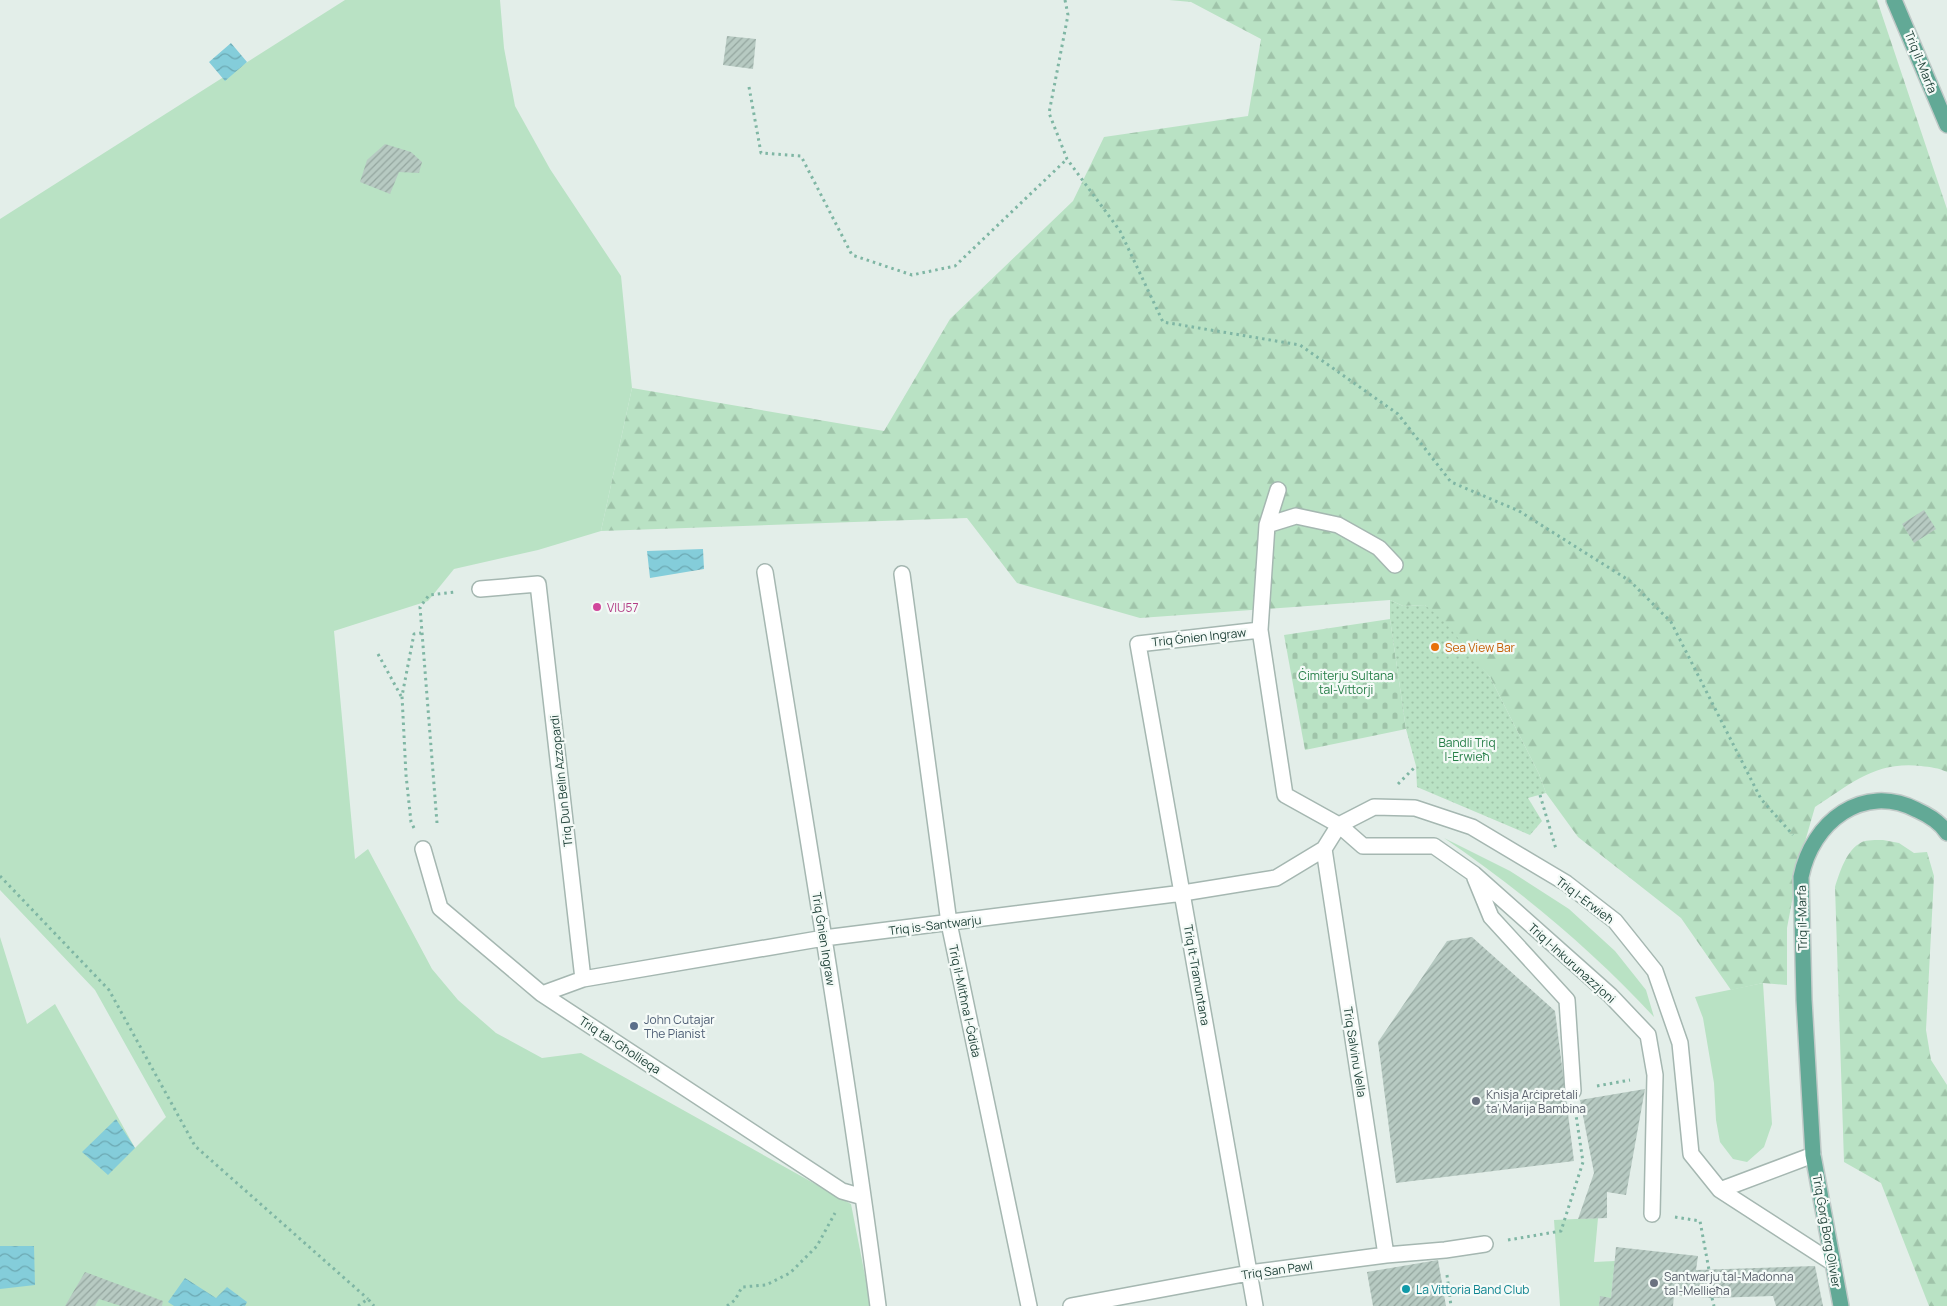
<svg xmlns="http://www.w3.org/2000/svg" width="1947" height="1306" viewBox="0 0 1947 1306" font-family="Manrope,sans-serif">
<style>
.grass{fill:#b9e2c4}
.forest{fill:url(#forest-firs)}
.cemetery{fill:url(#cemetery-stones)}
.park{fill:url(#park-dots)}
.water{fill:url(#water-waves)}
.building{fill:url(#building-hatch)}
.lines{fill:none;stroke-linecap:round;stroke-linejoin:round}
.minor-casing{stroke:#a5b7b1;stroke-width:18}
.major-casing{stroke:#c1cac8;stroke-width:18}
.path{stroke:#7fb6a4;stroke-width:3;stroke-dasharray:2.5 4;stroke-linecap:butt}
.minor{stroke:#fff;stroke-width:15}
.major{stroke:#62a996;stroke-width:15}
.hotel-dot{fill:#d1479c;stroke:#f4faf7;stroke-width:2}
.food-dot{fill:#e8710a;stroke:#f4faf7;stroke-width:2}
.service-dot{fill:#5c6f8a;stroke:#f4faf7;stroke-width:2}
.worship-dot{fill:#6b7280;stroke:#f4faf7;stroke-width:2}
.culture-dot{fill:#0f9aa8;stroke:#f4faf7;stroke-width:2}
.labels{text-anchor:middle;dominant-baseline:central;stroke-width:4.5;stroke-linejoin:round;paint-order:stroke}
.street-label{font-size:12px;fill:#204239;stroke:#f4faf7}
.hotel-label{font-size:12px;fill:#b23c85;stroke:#f4faf7;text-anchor:start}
.food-label{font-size:12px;fill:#c56008;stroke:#f4faf7;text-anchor:start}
.park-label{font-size:12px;fill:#257e47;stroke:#f4faf7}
.service-label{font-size:12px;fill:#4e5e75;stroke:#f4faf7;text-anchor:start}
.worship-label{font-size:12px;fill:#5b616d;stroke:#f4faf7;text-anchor:start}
.culture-label{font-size:12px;fill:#0d838f;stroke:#f4faf7;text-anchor:start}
</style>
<defs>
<pattern id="forest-firs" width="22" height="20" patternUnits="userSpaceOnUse" patternTransform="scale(1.25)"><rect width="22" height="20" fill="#b9e2c4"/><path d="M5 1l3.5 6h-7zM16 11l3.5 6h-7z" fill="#9fc3a9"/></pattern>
<pattern id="cemetery-stones" width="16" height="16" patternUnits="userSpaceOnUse" patternTransform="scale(1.25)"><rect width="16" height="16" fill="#b9e2c4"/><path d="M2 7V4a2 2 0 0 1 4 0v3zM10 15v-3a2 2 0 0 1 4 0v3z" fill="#9fc3a9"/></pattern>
<pattern id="park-dots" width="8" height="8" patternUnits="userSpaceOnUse" patternTransform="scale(1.25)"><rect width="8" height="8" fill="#b9e2c4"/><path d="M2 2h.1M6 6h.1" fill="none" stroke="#9fc3a9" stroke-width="1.8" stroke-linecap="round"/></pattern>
<pattern id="water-waves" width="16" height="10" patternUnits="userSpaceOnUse" patternTransform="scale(1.25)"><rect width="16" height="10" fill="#84cdda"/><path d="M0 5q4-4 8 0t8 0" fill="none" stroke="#6ca8b2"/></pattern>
<pattern id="building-hatch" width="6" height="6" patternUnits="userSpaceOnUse" patternTransform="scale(1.25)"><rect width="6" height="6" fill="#b7cac2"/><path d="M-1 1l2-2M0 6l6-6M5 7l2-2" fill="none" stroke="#94a69f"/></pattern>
</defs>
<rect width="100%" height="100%" fill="#e3eee9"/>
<path class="grass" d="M 345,0 L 500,0 L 504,48 L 515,106 L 550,169 L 621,276 L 632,388 L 601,531 L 538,550 L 454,569 L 428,601 L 334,631 L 355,859 L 368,849 L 432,969 L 458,1000 L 496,1033 L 542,1058 L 581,1053 L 851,1204 L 871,1306 L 0,1306 L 0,937 L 27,1024 L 55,1004 L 135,1148 L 166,1117 L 95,990 L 0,890 L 0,219 Z
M 1444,838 L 1510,871 L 1569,909 L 1615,951 L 1646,990 L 1654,1017 C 1592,950 1520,890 1444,838 Z
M 1763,983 L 1772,1124 L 1764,1147 L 1747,1162 L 1733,1159 L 1720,1142 L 1716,1120 L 1714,1083 L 1703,1018 L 1695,997 Z
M 1598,1218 L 1594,1262 L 1615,1261 L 1611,1298 L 1600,1297 L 1599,1306 L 1560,1306 L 1554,1220 Z"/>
<path class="forest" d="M 1169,0 L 1877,0 L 1947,209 L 1947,772 C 1939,768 1930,767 1921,766 C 1875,761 1851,784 1815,807 L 1800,859 L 1787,928 L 1787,985 L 1763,983 L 1731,990 L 1681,918 L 1578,837 L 1546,793 L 1539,774 L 1490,677 L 1425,605 L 1403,606 L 1390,600 L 1140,618 L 1017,583 L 967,518 L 601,531 L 632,388 L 884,431 L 950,319 L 1073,201 L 1104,137 L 1248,116 L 1261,39 L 1191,2 Z
M 1883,840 L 1899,843 L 1914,853 L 1927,852 L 1934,876 L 1926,1030 L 1931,1060 L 1947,1085 L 1947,1306 L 1929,1306 L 1881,1183 L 1844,1162 L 1835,887 C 1840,872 1846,850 1862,842 C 1867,840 1876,840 1883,840 Z"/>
<path class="cemetery" d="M 1390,619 L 1406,729 L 1305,750 L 1284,635 Z"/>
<path class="park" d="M 1390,600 L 1403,606 L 1425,605 L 1444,621 L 1490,677 L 1539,774 L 1546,793 L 1528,798 L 1542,821 L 1530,835 L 1417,787 L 1416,766 L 1406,729 L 1390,619 Z"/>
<path class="water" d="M 231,43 L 247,62 L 225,81 L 209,62 Z
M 703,549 L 704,569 L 650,578 L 647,551 Z
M 116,1119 L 135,1148 L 108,1175 L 82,1152 Z
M 0,1246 L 34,1246 L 35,1285 L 0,1289 Z
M 185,1278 L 216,1298 L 227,1287 L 247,1302 L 245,1306 L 174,1306 L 168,1302 Z"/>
<path class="building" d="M 727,36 L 756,39 L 753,69 L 723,65 Z
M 385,144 L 411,152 L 422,162 L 419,173 L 399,172 L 390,194 L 360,182 L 367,160 Z
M 1924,510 L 1936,529 L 1914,543 L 1902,524 Z
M 1472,937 L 1555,1011 L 1574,1161 L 1396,1183 L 1378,1042 L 1447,941 Z
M 1645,1089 L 1626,1195 L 1607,1192 L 1607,1218 L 1578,1219 L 1594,1173 L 1580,1100 Z
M 1616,1247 L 1698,1256 L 1696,1270 L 1815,1266 L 1823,1306 L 1776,1306 L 1773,1296 L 1712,1298 L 1674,1295 L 1673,1306 L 1599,1306 L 1600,1296 L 1611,1298 Z
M 1438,1260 L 1446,1306 L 1373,1306 L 1367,1272 Z
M 85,1272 L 163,1301 L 162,1306 L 121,1306 L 99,1299 L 95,1306 L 65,1306 Z"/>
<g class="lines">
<g class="minor-casing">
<path id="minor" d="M 1278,490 L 1267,525 L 1260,630 L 1285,795 L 1339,825 L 1363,846 L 1434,846 L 1474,874 L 1610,995 L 1648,1035 L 1655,1075 L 1652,1214
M 1267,525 L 1296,516 L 1338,525 L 1379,548 L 1395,565
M 765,572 C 804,817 846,1061 878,1306
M 902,574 L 949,923 L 1029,1306
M 480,589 L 538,584 L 583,979
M 423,849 L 440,908 L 542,994 L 842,1191 L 863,1197
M 1324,849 L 1386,1255
M 1475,878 L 1491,917 L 1567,1000 L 1573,1091
M 542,994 L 583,979 L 824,938 L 1183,893 L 1276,878 L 1324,849 L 1339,825 L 1374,807 L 1415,808 L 1472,827 L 1566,883 L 1615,921 L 1655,971 L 1680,1043 L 1691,1154 L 1720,1190 L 1833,1263
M 1720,1190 L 1813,1155
M 1071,1306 L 1249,1273 L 1386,1255 L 1445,1250 L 1485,1244
M 1255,1306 L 1138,644 L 1260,630"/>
</g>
<g class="major-casing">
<path id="major" d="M 1894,0 L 1947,125
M 1841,1306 L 1813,1155 L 1804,1000 L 1801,877 C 1812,822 1863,782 1917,810 C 1928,815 1941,823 1947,833"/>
</g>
<path class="path" d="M 1065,0 L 1068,15 L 1049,113 L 1067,159 L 1120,231 L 1163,322 L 1300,345 L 1398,414 L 1451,482 L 1519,511 L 1630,581 L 1671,622 L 1761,799 L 1793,835
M 749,87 L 761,153 L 801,156 L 852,255 L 912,275 L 955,266 L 1067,159
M 378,654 L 401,696
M 1398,784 L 1416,766
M 1540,795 L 1556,849
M 437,823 L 420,607 L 429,595 L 456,592
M 414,828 L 411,822 L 406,775 L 402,696 L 414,634 L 421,633
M 0,876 L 109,990 L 195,1146 L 368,1299
M 1597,1086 L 1630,1080
M 1675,1217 L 1700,1221 L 1709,1270
M 1508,1240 L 1561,1231 L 1583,1162 L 1576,1115
M 1447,1275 L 1451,1306
M 1712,1298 L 1714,1306
M 358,1306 L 368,1299 L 374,1306
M 727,1306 L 735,1300 L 742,1287 L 766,1285 L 790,1273 L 817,1246 L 835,1213"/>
<use href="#minor" class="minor"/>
<use href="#major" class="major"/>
</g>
<circle class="hotel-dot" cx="597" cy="607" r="5"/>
<circle class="food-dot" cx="1435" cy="647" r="5"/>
<circle class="service-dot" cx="634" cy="1026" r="5"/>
<g class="worship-dot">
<circle cx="1476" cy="1101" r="5"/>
<circle cx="1654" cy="1283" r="5"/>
</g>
<circle class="culture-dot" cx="1406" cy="1289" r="5"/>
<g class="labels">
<g class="street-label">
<text transform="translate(1921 62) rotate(68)">Triq il-Marfa</text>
<text transform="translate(1199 637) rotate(-6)">Triq Ġnien Ingraw</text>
<text transform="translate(561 781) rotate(-96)">Triq Dun Belin Azzopardi</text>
<text transform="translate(1585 900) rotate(37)">Triq l-Erwieħ</text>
<text transform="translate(1802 918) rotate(-91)">Triq il-Marfa</text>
<text transform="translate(935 925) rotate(-7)">Triq is-Santwarju</text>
<text transform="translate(824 939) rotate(81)">Triq Ġnien Ingraw</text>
<text transform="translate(1572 963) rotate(42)">Triq l-Inkurunazzjoni</text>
<text transform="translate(1197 975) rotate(80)">Triq it-Tramuntana</text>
<text transform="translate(965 1001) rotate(78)">Triq il-Mitħna l-Ġdida</text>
<text transform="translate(620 1045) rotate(33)">Triq tal-Għollieqa</text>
<text transform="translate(1355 1052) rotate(81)">Triq Salvinu Vella</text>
<text transform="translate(1827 1231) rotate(80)">Triq Ġorġ Borg Olivier</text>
<text transform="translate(1277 1270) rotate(-8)">Triq San Pawl</text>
</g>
<g class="hotel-label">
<text x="607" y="607">VIU57</text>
</g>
<g class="food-label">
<text x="1445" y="647">Sea View Bar</text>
</g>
<g class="park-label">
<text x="1346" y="675">Ċimiterju Sultana<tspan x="1346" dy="14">tal-Vittorji</tspan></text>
<text x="1467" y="742">Bandli Triq<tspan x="1467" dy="14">l-Erwieħ</tspan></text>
</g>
<g class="service-label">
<text x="644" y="1019">John Cutajar<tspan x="644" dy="14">The Pianist</tspan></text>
</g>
<g class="worship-label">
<text x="1486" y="1094">Knisja Arċipretali<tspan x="1486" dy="14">ta’ Marija Bambina</tspan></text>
<text x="1664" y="1276">Santwarju tal-Madonna<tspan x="1664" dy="14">tal-Mellieħa</tspan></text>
</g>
<g class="culture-label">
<text x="1416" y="1289">La Vittoria Band Club</text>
</g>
</g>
</svg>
